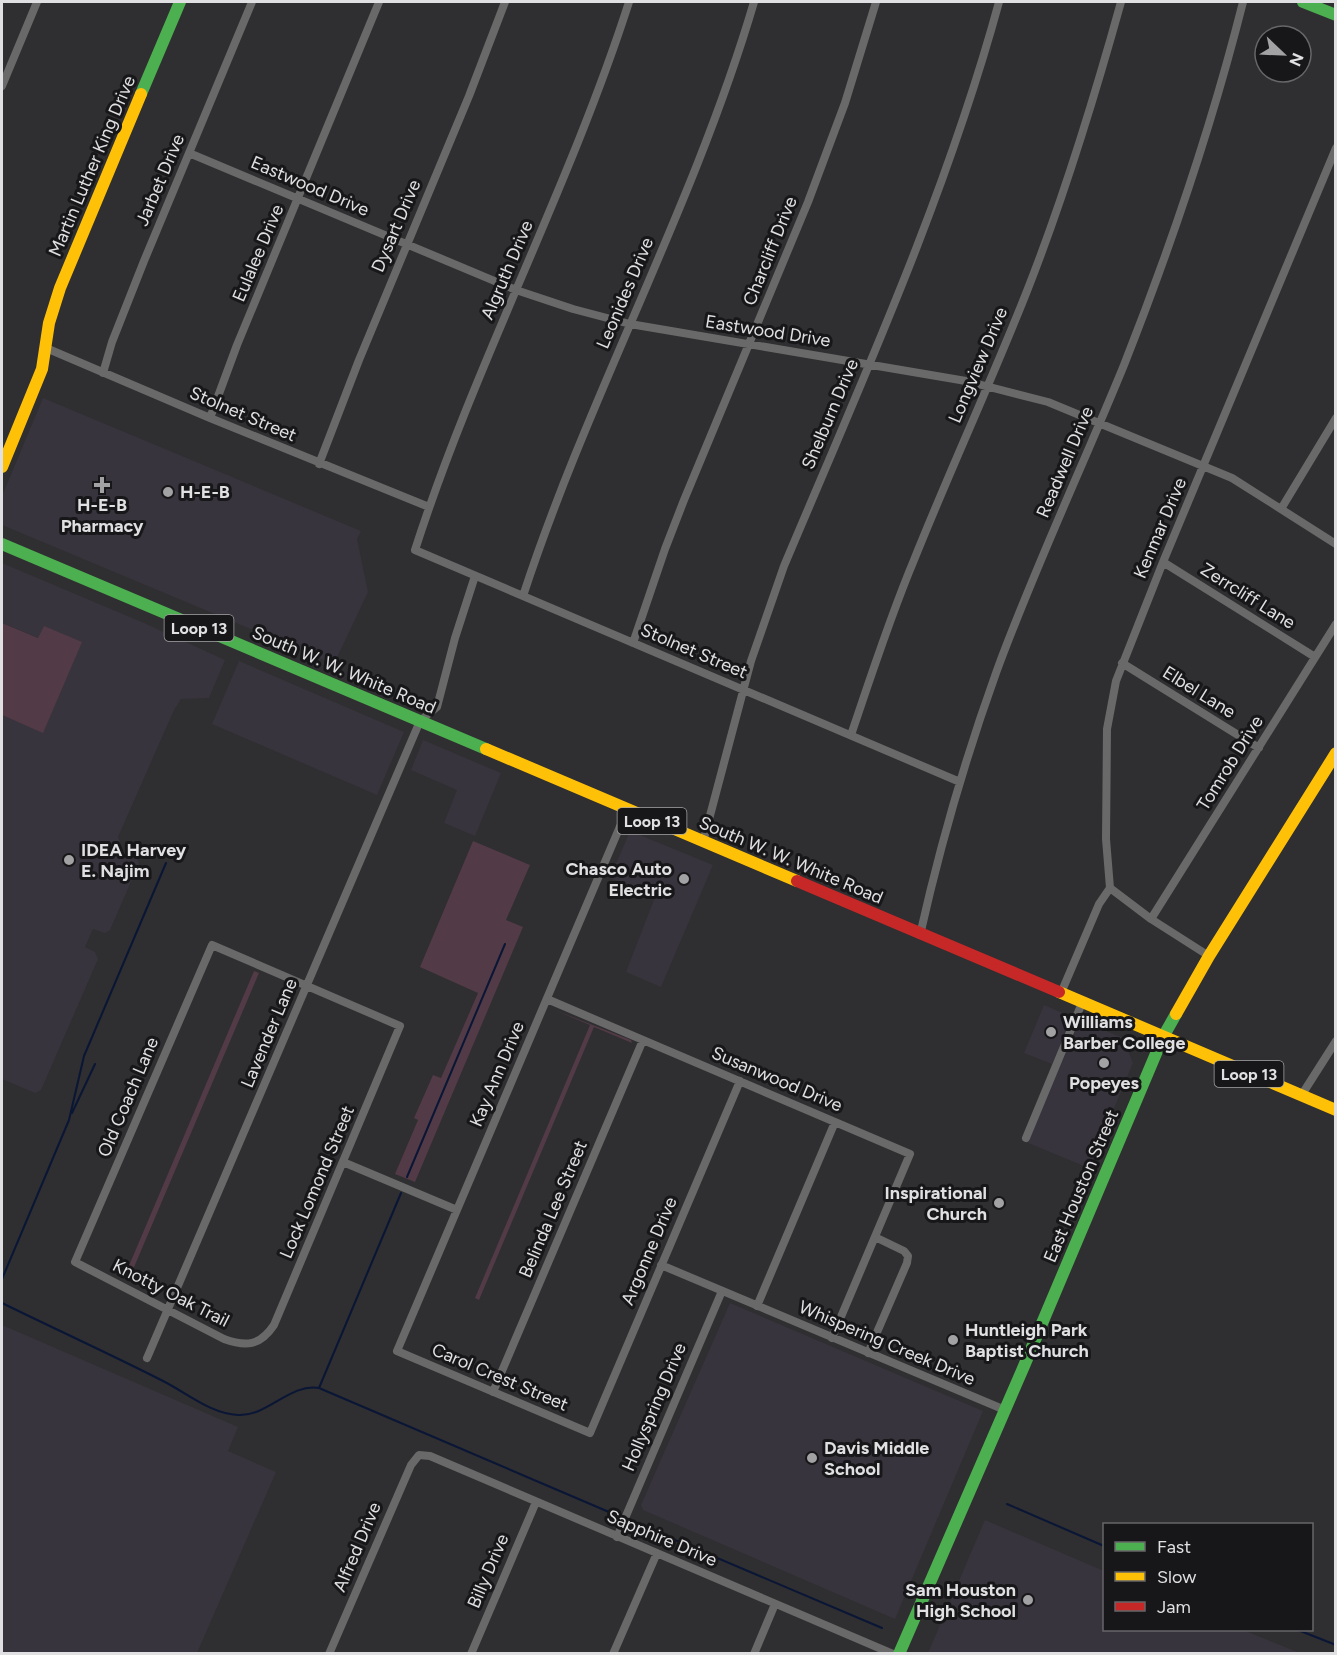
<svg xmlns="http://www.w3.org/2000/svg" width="1337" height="1655" viewBox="0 0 1337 1655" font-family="Figtree,sans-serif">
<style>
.built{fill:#38343d}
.green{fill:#523a46}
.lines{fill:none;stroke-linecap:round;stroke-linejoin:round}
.stream{stroke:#0a1636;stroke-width:2}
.street{stroke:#696969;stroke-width:8}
.fast{stroke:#4caf50;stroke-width:12}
.slow{stroke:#ffc107;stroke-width:12}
.jam{stroke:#c62828;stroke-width:12}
.poi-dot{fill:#a2a1a3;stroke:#171618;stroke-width:2}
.labels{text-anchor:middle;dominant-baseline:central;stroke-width:6;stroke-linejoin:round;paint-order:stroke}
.shield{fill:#171618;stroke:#a4a3a5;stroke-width:1.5}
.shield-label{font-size:16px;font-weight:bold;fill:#e0dfe1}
.street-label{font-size:18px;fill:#e0dfe1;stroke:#171618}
.poi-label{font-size:18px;font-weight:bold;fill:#e0dfe1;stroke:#171618;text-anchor:start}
</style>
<rect width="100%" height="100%" fill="#2f2e30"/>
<path class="built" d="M 43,398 L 361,531 L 357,539 L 368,592 L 334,664 L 2,525 L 2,496 Z
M 2,563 L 144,623 L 225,660 L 209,698 L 181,699 L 174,710 L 118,837 L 124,852 L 136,857 L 139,863 L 110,930 L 105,933 L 93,929 L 85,947 L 95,952 L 98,959 L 41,1090 L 35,1093 L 2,1079 L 2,715 L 43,732 L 44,626 L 39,638 L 2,623 Z
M 239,661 L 404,732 L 377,795 L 212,724 Z
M 423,740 L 501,773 L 475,836 L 444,823 L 457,790 L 411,770 Z
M 630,831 L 713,865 L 661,987 L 626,972 L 655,897 L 610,878 Z
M 1044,1005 L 1072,1017 L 1052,1064 L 1024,1053 Z
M 1080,1020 L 1123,1038 L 1133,1063 L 1089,1168 L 1028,1143 Z
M 730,1303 L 983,1411 L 895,1619 L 643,1510 L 641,1505 Z
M 2,1325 L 238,1427 L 228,1451 L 276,1472 L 197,1653 L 2,1653 Z
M 985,1520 L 1104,1571 L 1104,1630 L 1243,1630 L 1300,1653 L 928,1653 Z"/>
<path class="green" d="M 2,623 L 38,638 L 44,626 L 82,642 L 43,733 L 2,715 Z
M 473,841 L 530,865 L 506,920 L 523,927 L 415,1182 L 395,1174 L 418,1120 L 414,1118 L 433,1075 L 441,1078 L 478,993 L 420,967 Z
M 254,971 L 259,973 L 129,1279 L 125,1275 Z
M 552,1009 L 631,1040 L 632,1043 L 594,1027 L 479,1300 L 475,1298 L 590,1025 Z"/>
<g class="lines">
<path class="stream" d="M 72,1113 L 95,1064
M 407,1177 L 505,944
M 2,1279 L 69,1120 L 84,1056 L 166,863
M 2,1303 C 55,1329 110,1354 163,1381 C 187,1393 211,1414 238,1415 C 267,1417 290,1383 319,1388 L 623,1518
M 319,1388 L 401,1193
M 1007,1504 L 1104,1546
M 628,1520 L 882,1628
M 1298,1630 L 1336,1645"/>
<path class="street" d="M 629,2 C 569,189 475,363 415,550 L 960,782
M 2,86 L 37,2
M 189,153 L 516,290 L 573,309 L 630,324 L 966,381 L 1048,402 L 1232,478 L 1336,544
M 46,348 L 210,418 L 429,507
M 103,373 L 112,342 L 144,261 L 252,2
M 210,418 L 237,345 L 379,2
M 319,464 L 359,360 L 469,96 L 505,2
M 1281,509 L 1336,418
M 1163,562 L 1315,657
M 523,596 C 589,394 694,206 754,2
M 633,643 L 665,549 L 684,500 L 808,202 L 845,103 L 876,2
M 1122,663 L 1259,748
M 851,735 C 871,676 890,617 914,560 C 950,470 991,382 1027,291 C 1064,197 1094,99 1121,2
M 627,810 L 397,1351 L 590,1433 L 740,1081
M 703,842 L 751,661 L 784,566 C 862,381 946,196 999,2
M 1151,919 L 1336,624
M 920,935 C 940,846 965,759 996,673 C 1034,569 1082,468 1124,365 C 1171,246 1212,125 1243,2
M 212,945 L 400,1026 L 274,1325 C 260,1346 246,1347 224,1339 L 75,1262 Z
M 1209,956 L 1151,919 L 1110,888 L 1106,839 L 1107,729 L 1116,681 L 1163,562 L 1336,148
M 1061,993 L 1099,904 L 1110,888
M 547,999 L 910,1154 L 832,1338
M 1301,1096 L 1336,1041
M 1026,1138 L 1082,1003
M 343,1162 L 457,1210
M 661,1265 L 1005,1410
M 757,1306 L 835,1122
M 868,1353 L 907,1263 L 908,1256 L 904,1251 L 875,1237
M 147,1358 L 420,721 L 437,707 L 455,638 L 475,576
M 493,1392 L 643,1040
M 617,1537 L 722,1291
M 329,1654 L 411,1465 L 419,1455 L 430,1456 L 893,1654
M 471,1654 L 536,1502
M 613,1654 L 657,1553
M 754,1654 L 775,1604"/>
<path class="fast" d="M 1303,2 L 1336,15
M 141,94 L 180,2
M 2,544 L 486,749
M 899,1654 L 1024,1366 L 1163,1037 L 1176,1014"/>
<path class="slow" d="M 2,467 L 42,369 L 49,323 L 60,288 L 141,94
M 486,749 L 797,881
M 1059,992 L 1336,1110
M 1176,1014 L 1209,956 L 1336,753"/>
<path class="jam" d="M 797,881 L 1059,992"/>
</g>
<g class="poi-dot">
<path d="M99 476h6v6h6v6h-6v6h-6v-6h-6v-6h6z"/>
<circle cx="168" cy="492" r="6"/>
<circle cx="69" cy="860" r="6"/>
<circle cx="684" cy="879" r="6"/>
<circle cx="1051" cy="1032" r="6"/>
<circle cx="1104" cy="1063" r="6"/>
<circle cx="999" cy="1203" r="6"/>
<circle cx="953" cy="1340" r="6"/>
<circle cx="812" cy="1458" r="6"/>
<circle cx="1028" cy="1600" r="6"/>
</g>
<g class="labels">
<g class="shield">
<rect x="164.5" y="615" width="69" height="26" rx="4.5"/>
<rect x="617.5" y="808" width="69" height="26" rx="4.5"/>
<rect x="1214.5" y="1061" width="69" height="26" rx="4.5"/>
</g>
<g class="shield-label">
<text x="199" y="628">Loop 13</text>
<text x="652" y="821">Loop 13</text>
<text x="1249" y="1074">Loop 13</text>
</g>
<g class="street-label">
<text transform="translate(92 166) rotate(-67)">Martin Luther King Drive</text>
<text transform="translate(160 180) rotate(-67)">Jarbet Drive</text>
<text transform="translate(310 186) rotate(23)">Eastwood Drive</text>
<text transform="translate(396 226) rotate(-67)">Dysart Drive</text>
<text transform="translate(770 251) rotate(-68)">Charcliff Drive</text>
<text transform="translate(258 253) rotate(-67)">Eulalee Drive</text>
<text transform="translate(507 270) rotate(-67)">Algruth Drive</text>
<text transform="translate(625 293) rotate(-67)">Leonides Drive</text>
<text transform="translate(768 331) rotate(9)">Eastwood Drive</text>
<text transform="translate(978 365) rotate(-67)">Longview Drive</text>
<text transform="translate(243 414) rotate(23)">Stolnet Street</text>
<text transform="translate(830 414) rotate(-67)">Shelburn Drive</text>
<text transform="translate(1065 462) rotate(-67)">Readwell Drive</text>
<text transform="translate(1160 528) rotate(-67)">Kenmar Drive</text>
<text transform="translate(1248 596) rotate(32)">Zerrcliff Lane</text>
<text transform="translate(694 651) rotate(23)">Stolnet Street</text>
<text transform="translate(344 670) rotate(23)">South W. W. White Road</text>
<text transform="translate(1199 692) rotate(32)">Elbel Lane</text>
<text transform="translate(1230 763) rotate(-58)">Tomrob Drive</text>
<text transform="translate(791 860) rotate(23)">South W. W. White Road</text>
<text transform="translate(269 1033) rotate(-67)">Lavender Lane</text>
<text transform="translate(497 1074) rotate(-67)">Kay Ann Drive</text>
<text transform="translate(777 1079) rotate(23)">Susanwood Drive</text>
<text transform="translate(128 1097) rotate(-67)">Old Coach Lane</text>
<text transform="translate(317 1182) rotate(-67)">Lock Lomond Street</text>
<text transform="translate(1081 1186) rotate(-67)">East Houston Street</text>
<text transform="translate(553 1209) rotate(-67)">Belinda Lee Street</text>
<text transform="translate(649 1251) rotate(-67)">Argonne Drive</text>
<text transform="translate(171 1293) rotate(27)">Knotty Oak Trail</text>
<text transform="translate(887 1343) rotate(23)">Whispering Creek Drive</text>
<text transform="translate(500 1377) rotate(23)">Carol Crest Street</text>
<text transform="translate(654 1407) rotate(-67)">Hollyspring Drive</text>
<text transform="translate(662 1538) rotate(23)">Sapphire Drive</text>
<text transform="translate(357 1547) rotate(-67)">Alfred Drive</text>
<text transform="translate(488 1571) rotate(-67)">Billy Drive</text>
</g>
<g class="poi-label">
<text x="180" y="492">H-E-B</text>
<text x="102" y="505" text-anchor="middle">H-E-B<tspan x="102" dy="21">Pharmacy</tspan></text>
<text x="81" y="850">IDEA Harvey<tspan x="81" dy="21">E. Najim</tspan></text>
<text x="672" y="869" text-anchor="end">Chasco Auto<tspan x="672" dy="21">Electric</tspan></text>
<text x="1063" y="1022">Williams<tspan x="1063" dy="21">Barber College</tspan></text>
<text x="1104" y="1083" text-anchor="middle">Popeyes</text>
<text x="987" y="1193" text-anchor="end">Inspirational<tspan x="987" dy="21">Church</tspan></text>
<text x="965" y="1330">Huntleigh Park<tspan x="965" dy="21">Baptist Church</tspan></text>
<text x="824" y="1448">Davis Middle<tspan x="824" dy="21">School</tspan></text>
<text x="1016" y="1590" text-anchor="end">Sam Houston<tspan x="1016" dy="21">High School</tspan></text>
</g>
</g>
<rect width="1337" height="1655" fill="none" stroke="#e0dfe1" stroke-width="6"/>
<rect x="1103" y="1523" width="210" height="108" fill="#171618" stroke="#676668" stroke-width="1.5"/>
<rect x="1115" y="1542" width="30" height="9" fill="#4caf50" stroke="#676668" stroke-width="1.5"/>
<text x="1157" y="1553" font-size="18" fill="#e0dfe1">Fast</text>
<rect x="1115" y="1572" width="30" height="9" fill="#ffc107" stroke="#676668" stroke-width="1.5"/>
<text x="1157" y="1583" font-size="18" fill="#e0dfe1">Slow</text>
<rect x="1115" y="1602" width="30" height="9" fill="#c62828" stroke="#676668" stroke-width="1.5"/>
<text x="1157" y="1613" font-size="18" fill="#e0dfe1">Jam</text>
<g transform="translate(1283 54) rotate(113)"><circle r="28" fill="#171618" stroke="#676668" stroke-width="1.5"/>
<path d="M0-4.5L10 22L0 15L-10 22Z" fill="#a2a1a3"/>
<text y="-9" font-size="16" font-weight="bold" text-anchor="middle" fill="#e0dfe1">N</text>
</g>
</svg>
